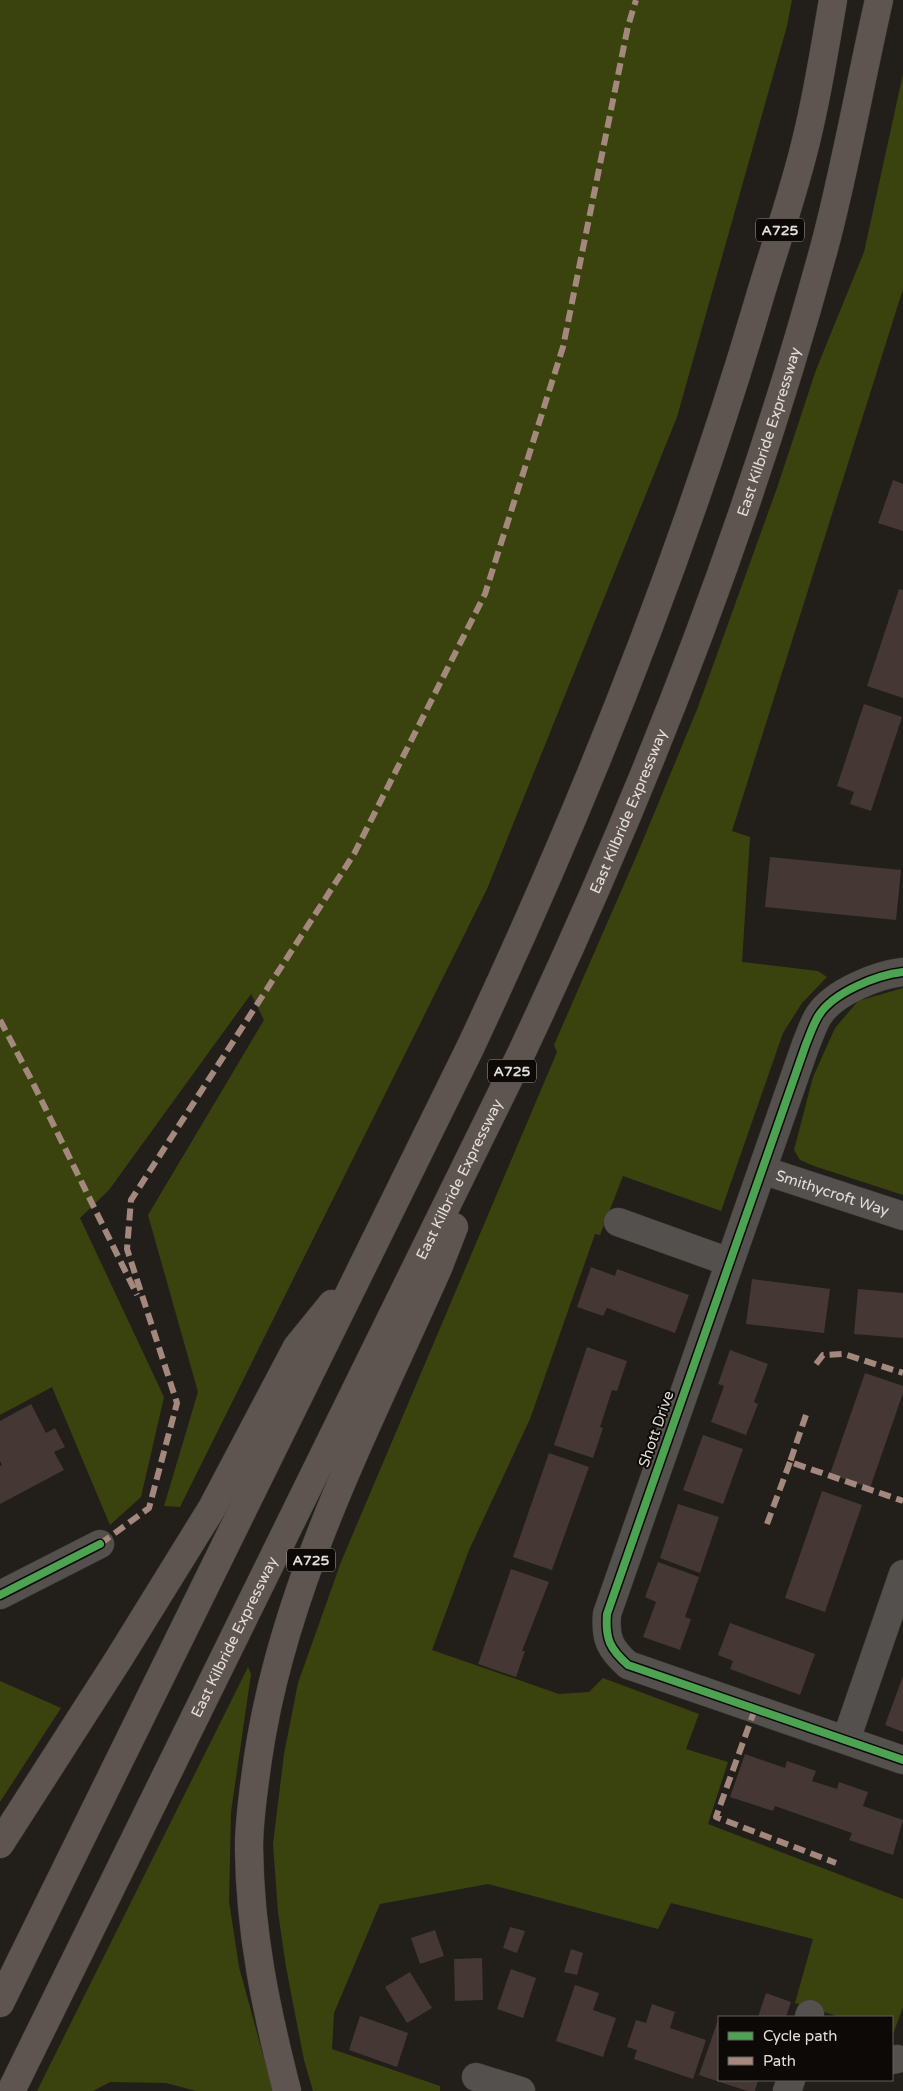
<svg xmlns="http://www.w3.org/2000/svg" width="903" height="2091" viewBox="0 0 903 2091" font-family="'Varela Round',sans-serif">
<style>
.green{fill:#3a430e}
.building{fill:#443734}
.lines{fill:none;stroke-linecap:round;stroke-linejoin:round}
.street-casing{stroke:#3e3c38;stroke-width:29}
.highway-casing{stroke:#3e3c38;stroke-width:29}
.street{stroke:#53504d;stroke-width:28}
.highway{stroke:#5e5550;stroke-width:28}
.quiet{stroke:#a5887d;stroke-width:6;stroke-dasharray:12 6;stroke-linecap:butt}
.cycleway-casing{stroke:#0c0907;stroke-width:11}
.cycleway{stroke:#4ca352;stroke-width:8}
.labels{text-anchor:middle;dominant-baseline:central;stroke-width:4;stroke-linejoin:round;paint-order:stroke}
.shield{fill:#0c0907;stroke:#a29e9b;stroke-width:1}
.shield-label{font-size:14px;font-weight:bold;fill:#e3deda}
.street-label{font-size:15px;fill:#e3deda;stroke:#0c0907}
</style>
<rect width="100%" height="100%" fill="#221f1b"/>
<path class="green" d="M 0,0 L 792,0 L 787,26 L 677,417 L 487,889 L 180,1507 L 164,1506 L 198,1392 L 148,1215 L 264,1020 L 251,994 L 109,1190 L 80,1218 L 164,1397 L 141,1497 L 110,1525 L 52,1387 L 0,1415 Z
M 903,74 L 903,289 L 732,831 L 750,837 L 742,962 L 818,971 L 827,977 L 802,1003 L 783,1033 L 721,1211 L 623,1176 L 600,1235 L 595,1234 L 530,1419 L 469,1550 L 432,1650 L 559,1694 L 589,1692 L 603,1678 L 699,1714 L 686,1749 L 728,1762 L 708,1824 L 903,1899 L 903,2007 L 893,2034 L 892,2017 L 840,2017 L 795,2003 L 813,1939 L 671,1903 L 658,1929 L 488,1884 L 380,1904 L 334,2013 L 332,2049 L 440,2086 L 440,2091 L 313,2091 L 304,2060 L 286,1967 L 278,1912 L 273,1844 L 284,1754 L 298,1683 L 341,1562 L 557,1052 L 554,1045 L 639,850 L 698,707 L 777,488 L 816,370 L 864,252 Z
M 903,988 L 903,1195 L 814,1166 L 800,1160 L 794,1150 L 813,1077 L 835,1028 L 858,1001 Z
M 248,1667 L 251,1674 L 231,1812 L 229,1901 L 239,1967 L 273,2091 L 196,2091 L 166,2083 L 110,2082 L 93,2091 L 37,2091 Z
M 0,1681 L 61,1708 L 0,1802 Z"/>
<path class="building" d="M 893,480 L 903,484 L 903,531 L 878,523 Z
M 899,589 L 903,590 L 903,698 L 867,686 Z
M 864,704 L 902,717 L 871,811 L 850,804 L 854,792 L 837,786 Z
M 770,857 L 901,870 L 896,920 L 765,907 Z
M 591,1267 L 615,1276 L 617,1269 L 689,1295 L 675,1333 L 607,1308 L 603,1316 L 577,1307 Z
M 752,1279 L 830,1289 L 824,1333 L 746,1324 Z
M 858,1289 L 903,1293 L 903,1338 L 854,1334 Z
M 587,1347 L 627,1361 L 617,1391 L 612,1390 L 600,1427 L 603,1428 L 593,1458 L 554,1445 Z
M 730,1350 L 768,1364 L 754,1402 L 758,1404 L 746,1435 L 711,1422 L 724,1386 L 718,1384 Z
M 865,1373 L 903,1386 L 903,1393 L 870,1488 L 830,1474 Z
M 31,1404 L 46,1433 L 55,1428 L 65,1447 L 54,1452 L 64,1470 L 0,1504 L 0,1466 L 2,1465 L 0,1461 L 0,1421 Z
M 703,1435 L 743,1449 L 723,1504 L 683,1490 Z
M 549,1453 L 589,1467 L 552,1570 L 513,1557 Z
M 822,1491 L 862,1505 L 825,1612 L 785,1598 Z
M 678,1504 L 719,1517 L 700,1573 L 660,1558 Z
M 658,1562 L 699,1577 L 685,1617 L 691,1619 L 680,1650 L 643,1637 L 656,1602 L 645,1597 Z
M 511,1569 L 549,1582 L 522,1651 L 525,1651 L 516,1677 L 478,1664 Z
M 730,1623 L 815,1654 L 800,1695 L 730,1669 L 733,1661 L 718,1655 Z
M 903,1676 L 903,1732 L 885,1725 Z
M 745,1754 L 785,1768 L 787,1761 L 816,1771 L 812,1781 L 837,1789 L 839,1782 L 868,1792 L 863,1806 L 903,1820 L 893,1855 L 849,1840 L 852,1833 L 775,1806 L 773,1811 L 730,1797 Z
M 510,1927 L 525,1931 L 517,1953 L 503,1948 Z
M 435,1930 L 444,1956 L 420,1964 L 411,1938 Z
M 571,1949 L 583,1953 L 577,1975 L 564,1972 Z
M 482,1958 L 483,2000 L 455,2001 L 454,1959 Z
M 511,1969 L 536,1978 L 523,2018 L 497,2009 Z
M 410,1972 L 432,2008 L 407,2023 L 385,1987 Z
M 575,1985 L 599,1993 L 593,2010 L 616,2018 L 603,2057 L 556,2041 Z
M 766,1993 L 791,2002 L 786,2017 L 758,2017 Z
M 652,2004 L 675,2012 L 670,2028 L 706,2040 L 693,2079 L 634,2059 L 637,2050 L 627,2047 L 636,2020 L 646,2023 Z
M 360,2016 L 408,2033 L 397,2067 L 349,2050 Z
M 719,2017 L 719,2080 L 758,2080 L 755,2091 L 747,2091 L 699,2075 Z"/>
<g class="lines">
<g class="street-casing">
<g id="street">
<path d="M 903,972 C 877,975 834,992 819,1015 C 813,1024 810,1035 806,1044 L 607,1614 C 605,1639 610,1649 628,1665 L 903,1760"/>
<path id="s1" d="M 762,1170 L 903,1216"/>
<path d="M 618,1222 L 729,1262"/>
<path d="M 0,1595 L 100,1544"/>
<path d="M 846,1740 L 903,1574"/>
<path d="M 809,2017 L 810,2014"/>
<path d="M 892,2060 L 897,2059"/>
<path d="M 476,2077 L 521,2091"/>
<path d="M 787,2091 L 791,2080"/>
</g>
</g>
<g class="highway-casing">
<g id="highway">
<path d="M 0,1844 L 118,1660 L 212,1508 L 297,1347 L 332,1304"/>
<path d="M 0,2003 L 470,1048 C 584,805 682,561 758,303 C 774,248 794,193 807,137 C 818,92 825,46 833,0"/>
<path id="s2" d="M 11,2091 L 518,1060 C 644,794 751,521 827,237 C 847,159 861,79 879,0"/>
<path d="M 287,2091 C 266,2009 250,1934 249,1848 C 249,1818 254,1787 258,1758 C 283,1586 368,1426 438,1268 L 454,1227"/>
</g>
</g>
<use href="#street" class="street"/>
<use href="#highway" class="highway"/>
<path class="quiet" d="M 0,1020 L 31,1079 L 137,1295
M 816,1364 L 823,1355 L 844,1354 L 903,1373
M 806,1415 L 790,1462 L 903,1501
M 767,1524 L 790,1462
M 100,1544 L 149,1508 L 177,1403 L 127,1249 L 131,1200 L 354,854 L 485,594 L 563,347 L 628,26 L 636,0
M 755,1709 L 716,1817 L 836,1863"/>
<g class="cycleway-casing">
<path id="cycleway" d="M 903,972 C 877,975 834,992 819,1015 C 813,1024 810,1035 806,1044 L 607,1614 C 605,1639 610,1649 628,1665 L 903,1760
M 0,1595 L 100,1544"/>
</g>
<use href="#cycleway" class="cycleway"/>
</g>
<g class="labels">
<g class="shield">
<rect x="756" y="218.5" width="48" height="23" rx="4"/>
<rect x="488" y="1059.5" width="48" height="23" rx="4"/>
<rect x="287" y="1548.5" width="48" height="23" rx="4"/>
</g>
<g class="shield-label">
<text x="780" y="230">A725</text>
<text x="512" y="1071">A725</text>
<text x="311" y="1560">A725</text>
</g>
<g class="street-label">
<text stroke="none"><textPath href="#s2" startOffset="1826">East Kilbride Expressway</textPath></text>
<text stroke="none"><textPath href="#s2" startOffset="1421">East Kilbride Expressway</textPath></text>
<text stroke="none"><textPath href="#s2" startOffset="1016">East Kilbride Expressway</textPath></text>
<text stroke="none"><textPath href="#s1" startOffset="74">Smithycroft Way</textPath></text>
<text transform="translate(656 1429) rotate(-71)">Shott Drive</text>
<text stroke="none"><textPath href="#s2" startOffset="506">East Kilbride Expressway</textPath></text>
</g>
</g>
<rect x="718" y="2016" width="175" height="65" fill="#0c0907" stroke="#625e5b"/>
<rect x="728" y="2032" width="25" height="8" fill="#4ca352" stroke="#625e5b"/>
<text x="763" y="2041" font-size="15" fill="#e3deda">Cycle path</text>
<rect x="728" y="2057" width="25" height="8" fill="#a5887d" stroke="#625e5b"/>
<text x="763" y="2066" font-size="15" fill="#e3deda">Path</text>
</svg>
